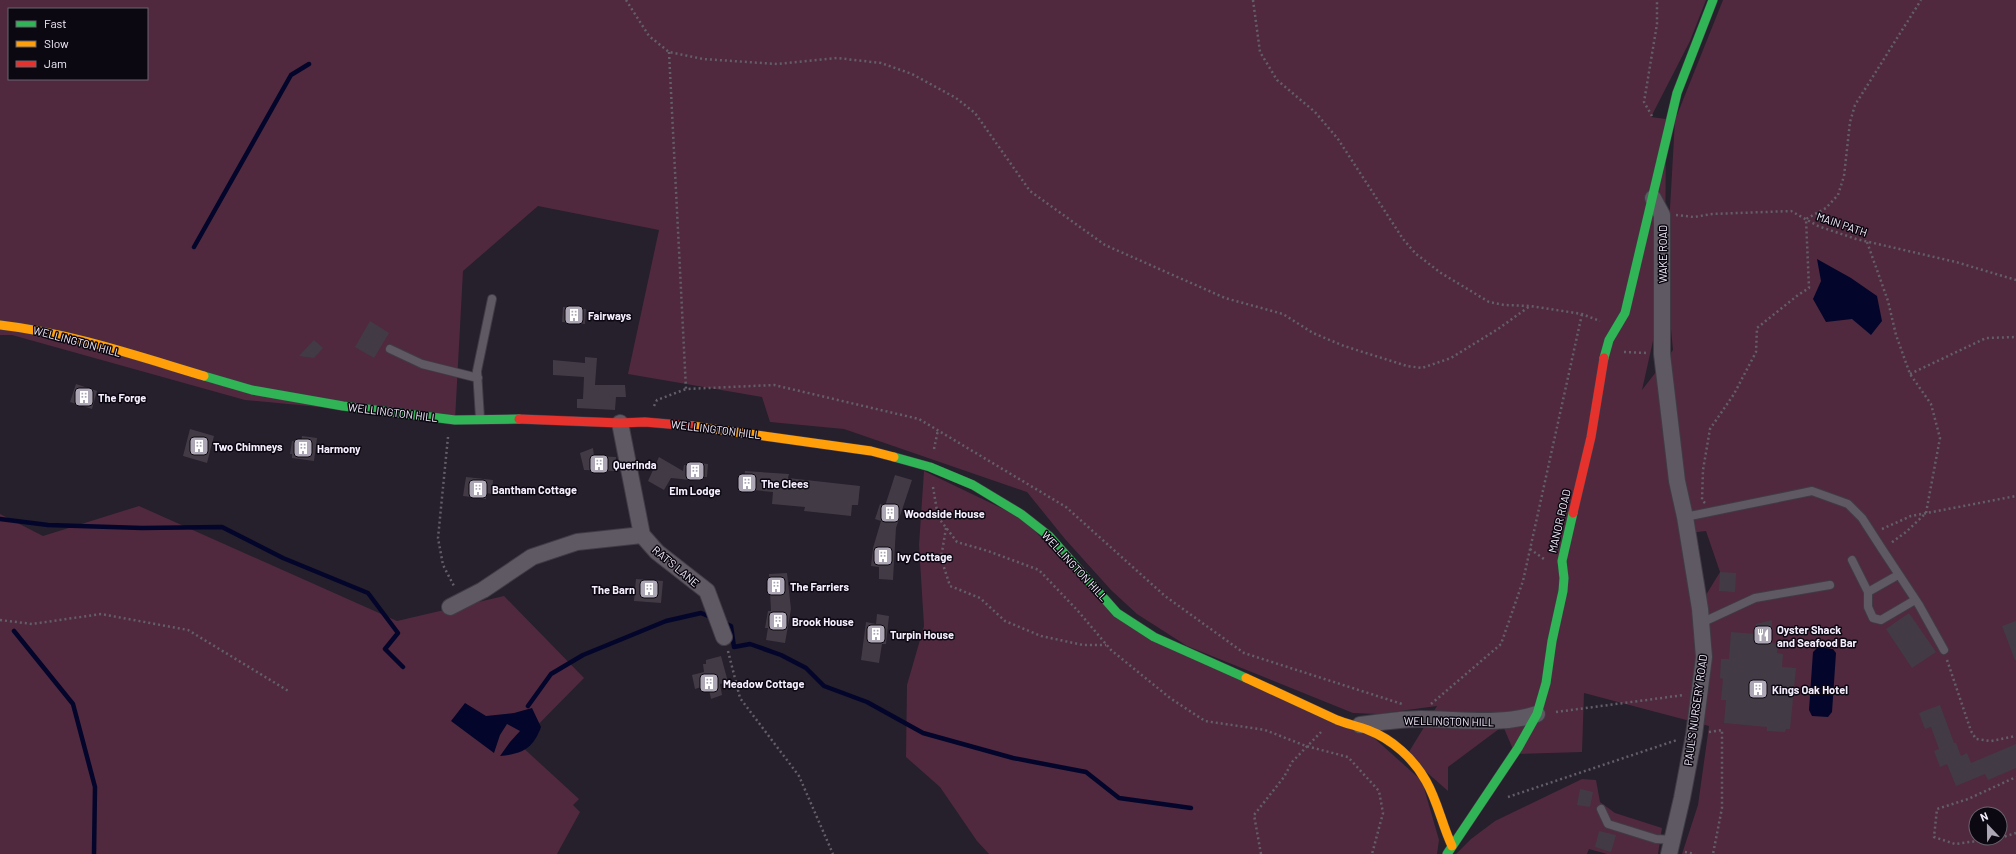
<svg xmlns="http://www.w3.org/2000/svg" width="2016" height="854" viewBox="0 0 2016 854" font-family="Barlow,sans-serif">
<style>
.green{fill:#50293e;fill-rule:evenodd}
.water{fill:#03062a}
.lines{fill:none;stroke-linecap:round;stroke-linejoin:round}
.stream{stroke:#03062a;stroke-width:4.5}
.building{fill:#423b45}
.lane-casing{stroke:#413b46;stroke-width:10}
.street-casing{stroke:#413b46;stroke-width:18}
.fast-casing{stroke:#413b46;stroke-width:10}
.slow-casing{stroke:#413b46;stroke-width:10}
.jam-casing{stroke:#413b46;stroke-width:10}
.path{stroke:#635f68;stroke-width:2.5;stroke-dasharray:2 3;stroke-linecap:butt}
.lane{stroke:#5e5963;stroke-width:8}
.street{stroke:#5e5963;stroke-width:16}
.fast{stroke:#30b455;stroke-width:9}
.slow{stroke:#ff9f0a;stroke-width:9}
.jam{stroke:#e5322d;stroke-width:9}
.labels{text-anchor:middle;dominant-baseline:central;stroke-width:3;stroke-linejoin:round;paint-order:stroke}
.street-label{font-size:11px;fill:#f5eefe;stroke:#0c0811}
.poi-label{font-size:11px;font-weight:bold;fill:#f5eefe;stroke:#0c0811;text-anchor:start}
</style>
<rect width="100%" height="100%" fill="#261f2c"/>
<path class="green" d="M 0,0 L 1706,0 L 1690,41 L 1651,117 L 1666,119 L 1665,287 L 1642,390 L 1673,350 L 1666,279 L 1675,120 L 1723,0 L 2016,0 L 2016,854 L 1682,854 L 1698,805 L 1709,726 L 1584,693 L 1582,752 L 1515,754 L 1503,726 L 1448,767 L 1448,791 L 1407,755 L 1437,706 L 1377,714 L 1353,713 L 1187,646 L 1137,614 L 1111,590 L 1065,539 L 1027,492 L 844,429 L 770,422 L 762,397 L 628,374 L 659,230 L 538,206 L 463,271 L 455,420 L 245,400 L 12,335 L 0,335 ZM 9,9 L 147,9 L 147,79 L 9,79 ZM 1706,531 L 1720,572 L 1706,595 L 1689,533 ZM 1976,814 L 2000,814 L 2000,838 L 1976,838 Z
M 924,471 L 1022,518 L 1128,626 L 1373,737 L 1422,781 L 1439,840 L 1437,854 L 989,854 L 977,841 L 940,787 L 906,757 L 907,685 L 924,626 L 919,545 Z
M 139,506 L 397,621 L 504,596 L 584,678 L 519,744 L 579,799 L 573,805 L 580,812 L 557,854 L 0,854 L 0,514 L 43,536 Z
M 1582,779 L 1596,780 L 1600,802 L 1615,813 L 1662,828 L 1658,854 L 1607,854 L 1589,849 L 1587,854 L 1456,854 L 1471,839 L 1495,821 Z"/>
<path class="water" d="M 1817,259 L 1851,278 L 1877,296 L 1882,321 L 1871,335 L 1852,319 L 1826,322 L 1813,299 L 1821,281 Z
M 1818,647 L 1833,649 L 1836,653 L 1832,712 L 1828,717 L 1812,716 L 1809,710 L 1813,652 Z
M 465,703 L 486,716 L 514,713 L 532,708 L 541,727 C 533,749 522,754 500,756 L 510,742 L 520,731 L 507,724 L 500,735 L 494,753 L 451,721 Z"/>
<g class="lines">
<path class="stream" d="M 194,247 L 291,75 L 309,64
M 0,519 L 48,525 L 142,528 L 222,527 L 283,558 L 368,593 L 398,633 L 385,649 L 403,667
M 724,623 L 731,626 L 734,647 L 750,644 L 781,655 L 806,668 L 824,686 L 867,702 L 923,733 L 1013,758 L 1086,772 L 1119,798 L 1191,808
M 14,631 L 73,704 L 95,787 L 94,854
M 528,706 L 551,674 L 583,655 L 666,621 L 701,613 L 713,618"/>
</g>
<path class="building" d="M 563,307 L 586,309 L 585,324 L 562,322 Z
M 370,321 L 389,333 L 374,358 L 355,347 Z
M 314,340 L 323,348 L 314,358 L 299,356 Z
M 585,357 L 597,358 L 595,385 L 625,385 L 626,397 L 616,397 L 615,410 L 577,408 L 577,399 L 583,399 L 584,377 L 553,375 L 553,360 L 585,363 Z
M 76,384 L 97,391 L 92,409 L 70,402 Z
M 190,429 L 214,436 L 207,463 L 183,456 Z
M 302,436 L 317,438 L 314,461 L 292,458 L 292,454 L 290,454 L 292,441 L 301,443 Z
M 593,448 L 594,456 L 616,457 L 615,471 L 584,470 L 580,453 Z
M 659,457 L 683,471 L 684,465 L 695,466 L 696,463 L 708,464 L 707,477 L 698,477 L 697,479 L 701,481 L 671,478 L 664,490 L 648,481 Z
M 745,471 L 789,474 L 788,478 L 860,486 L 858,505 L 852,505 L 851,516 L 804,511 L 805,507 L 772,504 L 773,492 L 743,489 Z
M 895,475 L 912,480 L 896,528 L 893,580 L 879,579 L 879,567 L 871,566 L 873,548 L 881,521 L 875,519 L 880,504 L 885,506 Z
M 466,477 L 493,480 L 492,494 L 486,493 L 486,499 L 463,496 Z
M 1720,572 L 1736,573 L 1735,592 L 1719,591 Z
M 787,573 L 791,609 L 785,643 L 766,640 L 768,628 L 765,628 L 768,611 L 771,611 L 769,574 Z
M 636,579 L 663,581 L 661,603 L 634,601 Z
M 1909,613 L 1936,652 L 1912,668 L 1886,629 Z
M 877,614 L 889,616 L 886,644 L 882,644 L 879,663 L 861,660 L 866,622 L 876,624 Z
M 1772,620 L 1771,643 L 1778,644 L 1777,653 L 1783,654 L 1782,667 L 1796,668 L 1790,729 L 1786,729 L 1785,732 L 1767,731 L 1767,727 L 1724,723 L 1726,700 L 1721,700 L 1723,679 L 1720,678 L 1721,659 L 1729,659 L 1731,632 L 1755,634 L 1756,624 Z
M 2016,621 L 2016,660 L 2015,660 L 2002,626 Z
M 721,656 L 728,682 L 720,684 L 722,695 L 711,699 L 708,685 L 695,689 L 692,675 L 704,672 L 703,664 L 706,664 L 706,660 Z
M 1940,705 L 1954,743 L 1956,743 L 1961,756 L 1967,753 L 1971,763 L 2016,744 L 2016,768 L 1988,780 L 1985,774 L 1956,786 L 1947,764 L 1940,767 L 1934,751 L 1939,749 L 1931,727 L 1925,729 L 1919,713 Z
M 1580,789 L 1593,792 L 1590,807 L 1577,805 Z
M 1599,831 L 1616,835 L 1611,852 L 1595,847 Z"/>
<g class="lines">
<g class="lane-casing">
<path id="lane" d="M 390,349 L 422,364 L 478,378
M 480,418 L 477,371 L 492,299
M 1685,517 L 1812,491 L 1848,504 L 1862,518 L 1882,549 L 1919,605 L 1944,650
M 1852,560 L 1868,592
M 1898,575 L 1868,592 L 1868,607 L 1873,618 L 1881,620 L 1915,600
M 1701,623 L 1755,598 L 1830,585
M 1601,809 L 1608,824 L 1656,839 L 1673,840"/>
</g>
<g class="street-casing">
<path id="street" d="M 1653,198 L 1662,215 L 1662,354 L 1677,481 L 1685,517 L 1700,609 L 1704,657 L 1694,735 L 1682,798 L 1669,854
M 620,423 L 642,535 L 657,552 L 707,591 L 724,637
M 450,607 L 483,590 L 532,557 L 577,542 L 642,535
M 1360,725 C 1380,722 1401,719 1421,719 C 1460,719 1499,726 1537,714"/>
</g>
<g class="fast-casing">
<path id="fast" d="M 1604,358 L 1609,340 L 1625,313 L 1677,93 L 1713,0
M 204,376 L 252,390 L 343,406 L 455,420 L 519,419
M 894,457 L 930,467 L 973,485 L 1021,514 L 1049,536 L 1117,613 L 1154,637 L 1246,678
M 1447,854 L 1518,748 L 1537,714 L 1546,683 L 1552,641 L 1563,591 L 1564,578 L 1562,561 L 1573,513"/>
</g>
<g class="slow-casing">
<path id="slow" d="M 0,325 C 70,333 137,356 204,376
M 692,426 L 871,451 L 894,457
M 1246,678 C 1276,692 1306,706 1337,720 C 1347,724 1358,726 1368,730 C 1392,739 1414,759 1426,781 C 1438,802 1442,825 1452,846"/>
</g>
<g class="jam-casing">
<path id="jam" d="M 519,419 L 620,423 L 645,422 L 692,426
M 1573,513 L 1591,437 L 1604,358"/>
</g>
<path class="path" d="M 626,0 L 649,36 L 669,52 L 703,59 L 777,64 L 837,58 L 881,63 L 912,74 L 956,98 L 975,113 L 1030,191 L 1105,245 L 1225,298 L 1283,314 L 1313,333 L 1344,346 L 1407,366 L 1422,368 L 1451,358 L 1498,329 L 1530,306
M 1253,0 L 1260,52 L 1277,80 L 1315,112 L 1338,139 L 1403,239 L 1416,254 L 1441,273 L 1489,302 L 1504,305 L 1530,306 L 1582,314 L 1600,321
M 669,52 L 686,389 L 774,385 L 919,419 L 1066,507 L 1165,596 L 1244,653 L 1402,704
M 1652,116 L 1644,102 L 1657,24 L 1657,0
M 1676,215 L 1694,217 L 1712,214 L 1791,211 L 1818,226 L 1856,239 L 1956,262 L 2016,280
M 1867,242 L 1888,301 L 1896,335 L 1910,374 L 1931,404 L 1940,438 L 1926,513 L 1906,532 L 1891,543
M 1624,352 L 1647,353
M 1910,374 L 1986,338 L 2016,337
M 654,406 L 657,400 L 686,389
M 448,437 L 438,538 L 443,565 L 455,588
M 934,449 L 938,430
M 933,487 L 938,517 L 957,542 L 988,551 L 1039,570 L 1078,611 L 1111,650 L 1170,698 L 1205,721 L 1265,730 L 1306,746 L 1348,757 L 1379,791 L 1383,813 L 1372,854
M 1705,503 L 1702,500 L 1703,470 L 1710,429 L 1734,394 L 1756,352 L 1757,328 L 1798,295 L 1809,288 L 1806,219 L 1826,208 L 1838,195 L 1844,176 L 1850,122 L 1855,105 L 1921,0
M 946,528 L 941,558 L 950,586 L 980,598 L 1005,621 L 1041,636 L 1083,645 L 1106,645
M 1882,529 L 1911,516 L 2016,496
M 1530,549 L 1544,559
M 0,620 L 32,624 L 101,614 L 188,630 L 290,692
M 728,651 L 740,698 L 799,776 L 833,854
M 1947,660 L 1971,731 L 1976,739 L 1991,741 L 2016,736
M 1431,704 L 1501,644 L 1523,581 L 1582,314
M 1556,712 L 1684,695
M 1709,732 L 1722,730 L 1722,808 L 1713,854
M 1508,797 L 1677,740
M 1999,838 L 1955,844 L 1934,837 L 1937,809 L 1968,799 L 2016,777
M 2000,838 L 2016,833
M 1685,852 L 1695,854
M 1261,854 L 1254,815 L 1284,777 L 1292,762 L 1321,732"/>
<use href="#lane" class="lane"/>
<use href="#street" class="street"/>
<use href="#fast" class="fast"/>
<use href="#slow" class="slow"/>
<use href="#jam" class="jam"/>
</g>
<defs>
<g id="building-square" transform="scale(1)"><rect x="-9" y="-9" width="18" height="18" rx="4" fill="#ada6b4" stroke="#0c0811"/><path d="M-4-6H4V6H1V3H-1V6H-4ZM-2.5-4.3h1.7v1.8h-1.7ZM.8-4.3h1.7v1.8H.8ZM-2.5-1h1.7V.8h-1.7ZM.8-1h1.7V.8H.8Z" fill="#fff"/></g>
<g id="restaurant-square" transform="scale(1)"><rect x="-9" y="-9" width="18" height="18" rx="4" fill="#ada6b4" stroke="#0c0811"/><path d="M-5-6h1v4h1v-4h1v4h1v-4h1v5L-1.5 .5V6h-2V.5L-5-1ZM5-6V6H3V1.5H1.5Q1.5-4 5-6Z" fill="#fff"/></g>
</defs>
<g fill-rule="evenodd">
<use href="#building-square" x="574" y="315"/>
<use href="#building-square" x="84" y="397"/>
<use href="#building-square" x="199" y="446"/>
<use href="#building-square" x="303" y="448"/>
<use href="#building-square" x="599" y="464"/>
<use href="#building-square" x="695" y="471"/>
<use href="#building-square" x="747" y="483"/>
<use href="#building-square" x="478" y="489"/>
<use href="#building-square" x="890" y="513"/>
<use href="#building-square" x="883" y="556"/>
<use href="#building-square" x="776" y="586"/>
<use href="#building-square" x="649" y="589"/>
<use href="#building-square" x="778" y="621"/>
<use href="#building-square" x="876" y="634"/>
<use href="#restaurant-square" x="1763" y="635"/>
<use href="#building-square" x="709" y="683"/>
<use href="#building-square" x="1758" y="689"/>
</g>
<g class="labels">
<g class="street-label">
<text transform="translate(1842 224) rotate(19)">MAIN PATH</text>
<text transform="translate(1662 254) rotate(-90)">WAKE ROAD</text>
<text transform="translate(77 341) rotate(15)">WELLINGTON HILL</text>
<text transform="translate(393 412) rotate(7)">WELLINGTON HILL</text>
<text transform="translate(716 429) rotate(7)">WELLINGTON HILL</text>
<text transform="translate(1559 521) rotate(-77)">MANOR ROAD</text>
<text transform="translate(676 566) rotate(40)">RAT'S LANE</text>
<text transform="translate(1075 566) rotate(47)">WELLINGTON HILL</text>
<text transform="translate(1695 710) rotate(-82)">PAUL'S NURSERY ROAD</text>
<text transform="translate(1449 721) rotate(1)">WELLINGTON HILL</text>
</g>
<g class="poi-label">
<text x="588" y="315">Fairways</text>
<text x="98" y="397">The Forge</text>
<text x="213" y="446">Two Chimneys</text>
<text x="317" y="448">Harmony</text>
<text x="613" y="464">Querinda</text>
<text x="761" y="483">The Clees</text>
<text x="492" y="489">Bantham Cottage</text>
<text x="695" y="490" text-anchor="middle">Elm Lodge</text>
<text x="904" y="513">Woodside House</text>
<text x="897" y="556">Ivy Cottage</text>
<text x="790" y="586">The Farriers</text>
<text x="635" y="589" text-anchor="end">The Barn</text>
<text x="792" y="621">Brook House</text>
<text x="1777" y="629">Oyster Shack<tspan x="1777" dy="13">and Seafood Bar</tspan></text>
<text x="890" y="634">Turpin House</text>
<text x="723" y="683">Meadow Cottage</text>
<text x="1772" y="689">Kings Oak Hotel</text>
</g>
</g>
<rect x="8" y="8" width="140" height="72" fill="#0c0811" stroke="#696470"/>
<rect x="16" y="21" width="20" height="6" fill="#30b455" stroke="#696470"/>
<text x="44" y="28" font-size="12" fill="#f5eefe">Fast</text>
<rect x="16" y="41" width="20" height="6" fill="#ff9f0a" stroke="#696470"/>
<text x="44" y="48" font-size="12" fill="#f5eefe">Slow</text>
<rect x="16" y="61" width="20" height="6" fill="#e5322d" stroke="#696470"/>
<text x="44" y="68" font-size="12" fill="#f5eefe">Jam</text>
<g transform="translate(1988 826) rotate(338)"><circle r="19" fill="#0c0811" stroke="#696470"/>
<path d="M0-3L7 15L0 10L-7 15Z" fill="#ada6b4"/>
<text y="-6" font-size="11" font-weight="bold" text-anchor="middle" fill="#f5eefe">N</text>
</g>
</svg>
